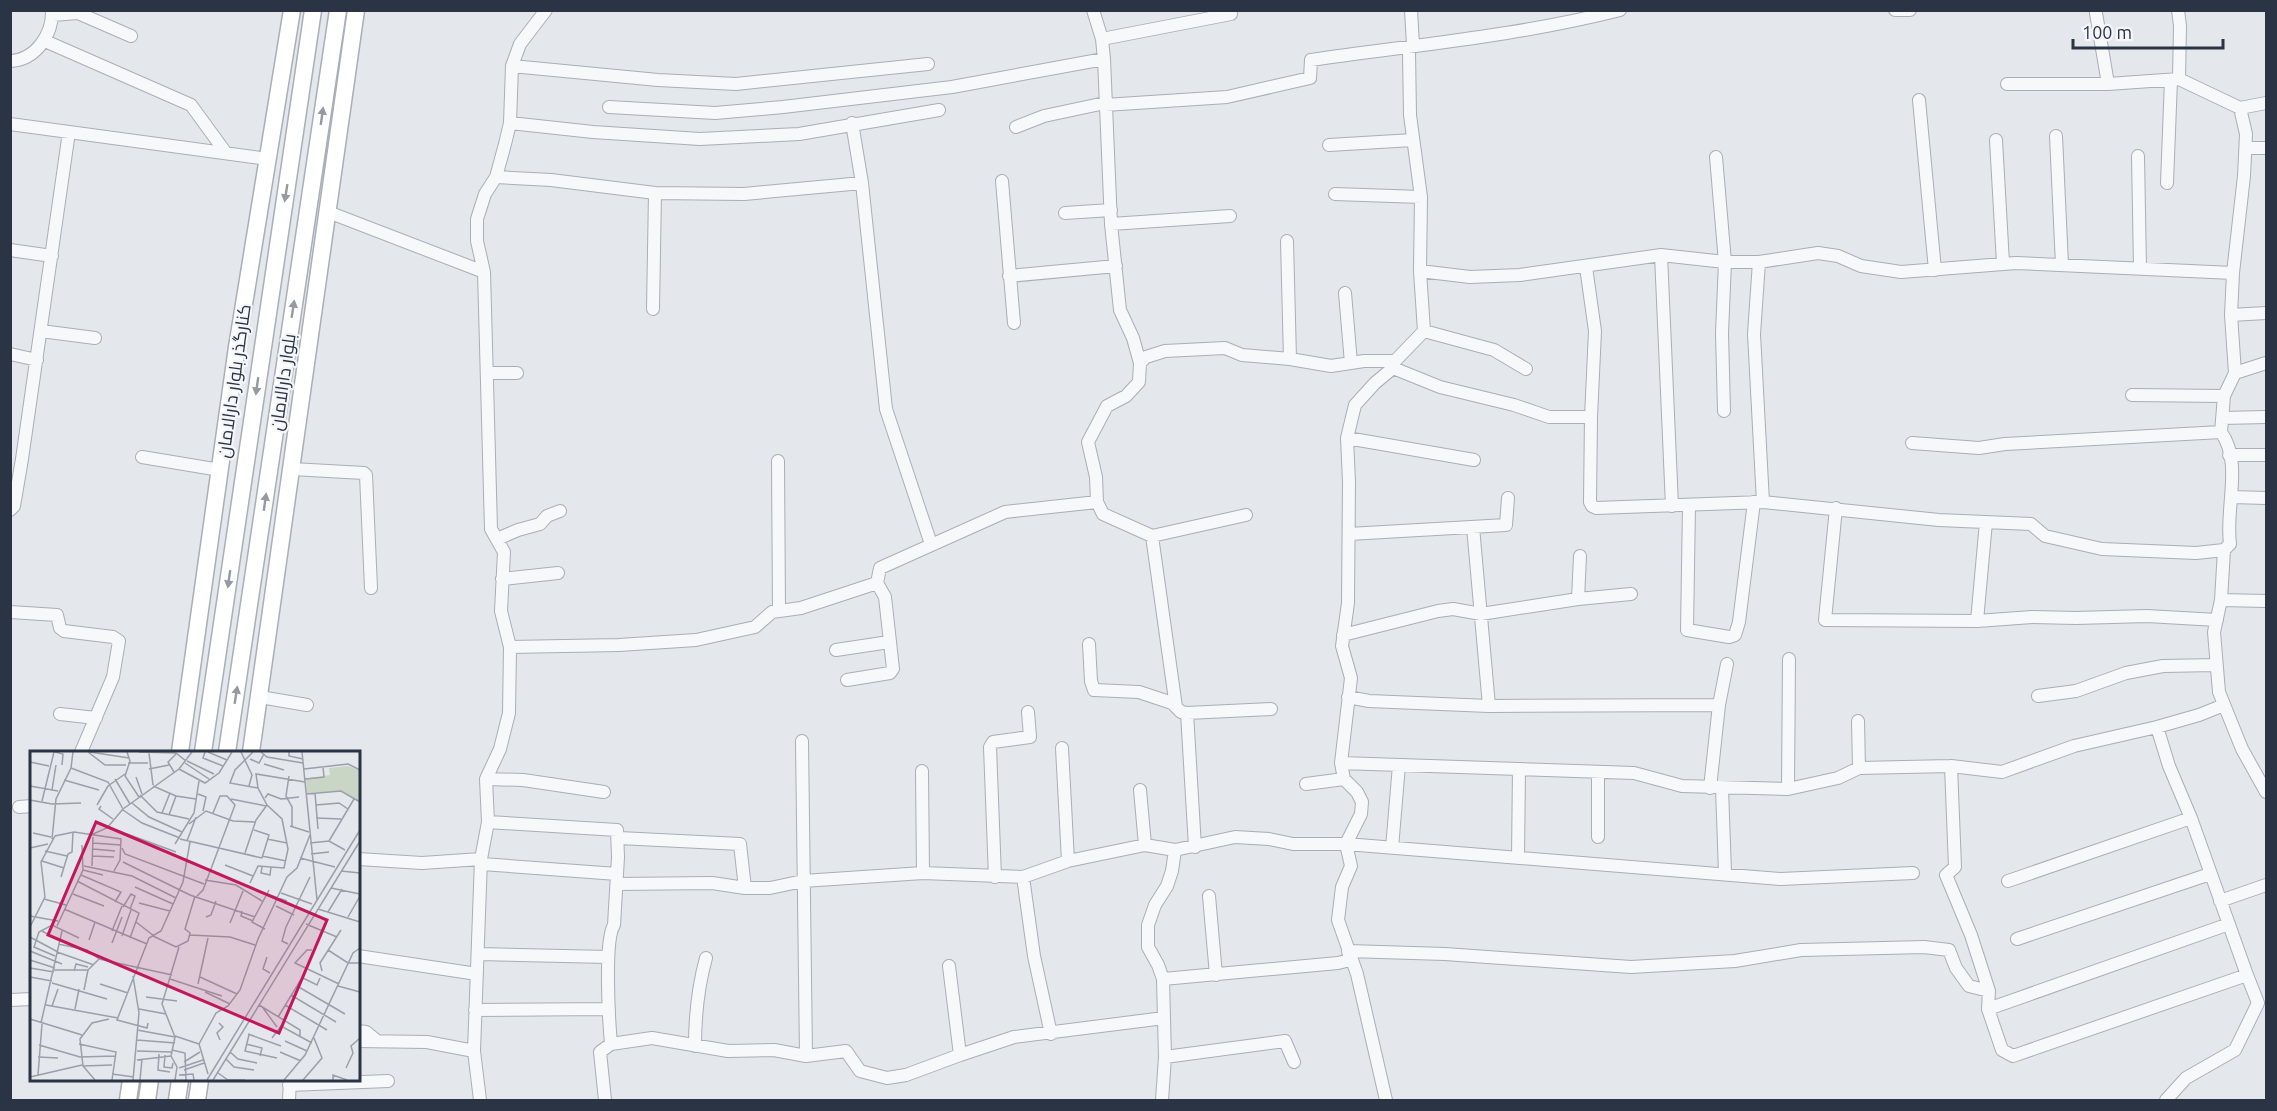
<svg xmlns="http://www.w3.org/2000/svg" width="2277" height="1111" viewBox="0 0 2277 1111" font-family="Ubuntu,Cairo,sans-serif">
<style>
.lines{fill:none;stroke-linecap:round;stroke-linejoin:round}
.street-casing{stroke:#a9aeb7;stroke-width:14}
.secondary-casing{stroke:#a9aeb7;stroke-width:19}
.street{stroke:#f7f8fa;stroke-width:12}
.secondary{stroke:#fff;stroke-width:16}
.oneway{fill:#959aa2}
.labels{text-anchor:middle;dominant-baseline:central;stroke-width:4.5;stroke-linejoin:round;paint-order:stroke}
.street-label{font-size:18px;fill:#2b3445;stroke:#f4f6f9}
.inset-road{fill:none;stroke:#9a9fa9;stroke-width:1.5}
.view{fill:#c2185b;fill-opacity:0.15;stroke:#c2185b;stroke-width:3}
.inset-edge{fill:none;stroke:#2b3445;stroke-width:3}
</style>
<rect width="100%" height="100%" fill="#e4e7ec"/>
<g class="lines">
<g class="street-casing">
<path id="street" d="M 1093,10 L 1102,39 L 1104,59 L 1111,224 L 1120,310 L 1133,338 L 1140,363 L 1139,382 L 1126,396 L 1107,406 L 1088,442 L 1096,477 L 1097,502 L 1103,514 L 1152,536 L 1176,707 L 1181,712 L 1187,713 L 1271,709
M 1895,10 L 1910,10
M 2178,10 L 2180,26 L 2179,79
M 2096,13 L 2108,84
M 53,15 L 78,13 L 131,36
M 1102,39 L 1231,14
M 45,41 L 191,105 L 226,153
M 10,61 C 36,60 53,34 52,10
M 512,66 L 658,80 L 736,84 L 928,64
M 2007,84 L 2108,84 L 2179,79 L 2240,108 L 2266,103
M 1919,100 L 1935,270
M 1105,105 L 1227,97 L 1310,78 L 1311,60 C 1414,45 1518,36 1620,10
M 609,107 L 715,113 L 783,107 L 952,87 L 1104,59
M 2240,108 L 2246,134 L 2244,176 L 2233,273 L 2231,315 L 2235,373 L 2224,396 L 2221,432 C 2243,463 2225,508 2230,544 L 2224,550 L 2221,600 L 2214,632 L 2219,692 L 2242,749 L 2266,792
M 510,123 L 593,132 L 700,139 L 799,134 L 939,110
M 852,123 L 862,183 L 886,409 L 931,544
M 10,124 L 268,159
M 1016,127 L 1044,116 L 1105,103
M 2056,136 L 2062,265
M 1996,140 L 2003,263
M 1329,145 L 1413,140
M 2246,148 L 2266,148
M 2138,156 L 2140,268
M 1716,157 L 1725,262 L 1722,333 L 1724,411
M 496,177 L 551,180 L 655,193 L 744,194 L 862,183
M 1002,181 L 1014,323
M 2167,183 L 2171,80
M 1335,194 L 1421,197
M 328,212 L 484,272
M 1065,213 L 1111,210
M 1111,224 L 1230,216
M 1287,241 L 1290,359
M 10,250 L 52,256
M 1661,255 L 1672,506
M 1759,262 L 1754,334 L 1763,502
M 1586,267 L 1595,331 L 1591,417 L 1590,502 L 1592,506 L 1596,508 L 1763,502 L 1939,520 L 2031,524 L 2045,536 L 2102,549 L 2196,553 L 2224,550
M 1420,271 L 1470,277 L 1520,275 L 1661,255 L 1725,262 L 1759,262 L 1818,253 L 1838,256 L 1861,266 L 1901,272 L 2016,263 L 2233,273
M 1009,276 L 1116,266
M 1345,293 L 1351,363
M 653,309 L 655,193
M 2231,315 L 2266,313
M 41,331 L 95,338
M 1424,331 L 1494,350 L 1526,369
M 10,354 L 37,360
M 1140,363 L 1146,357 L 1165,351 L 1225,348 L 1242,355 L 1290,359 L 1331,366 L 1364,361 L 1395,361
M 1393,368 L 1440,387 L 1514,405 L 1549,417 L 1591,417
M 488,373 L 517,373
M 2235,373 L 2266,363
M 2132,395 L 2224,396
M 2222,418 L 2266,417
M 1347,438 L 1474,460
M 1912,443 L 1979,448 L 2005,444 L 2221,432
M 2229,455 L 2266,455
M 142,457 L 220,470
M 778,461 L 779,611
M 292,469 L 364,473 L 366,475 L 371,588
M 2232,497 L 2266,498
M 1689,506 L 1687,630 L 1729,637 L 1735,635 L 1739,622 L 1754,502
M 1836,508 L 1825,620 L 1977,621 L 2032,617 L 2076,618 L 2147,616 L 2217,620
M 10,510 L 14,506 L 22,459 L 69,132
M 1473,527 L 1489,706
M 1349,534 L 1506,525 L 1508,498
M 1152,536 L 1246,515
M 497,539 L 518,530 L 540,524 L 547,516 L 560,511
M 502,579 L 558,573
M 1578,599 L 1580,556
M 2221,600 L 2266,601
M 10,612 L 57,615 L 60,628 L 64,631 L 113,637 L 119,641 L 113,677 L 81,752
M 1977,621 L 1986,522
M 1343,635 L 1438,611 L 1453,609 L 1481,614 L 1578,599 L 1631,594
M 1089,644 L 1091,681 L 1094,690 L 1139,692 L 1172,703 L 1176,707
M 510,647 L 619,645 L 696,640 L 755,627 L 772,612 L 801,608 L 877,583 L 880,568 L 1005,512 L 1097,502
M 836,650 L 889,642
M 847,680 L 890,673 L 893,669 L 885,597 L 877,583
M 2038,696 L 2076,691 L 2126,673 L 2163,666 L 2216,665
M 260,697 L 307,705
M 1348,697 L 1369,701 L 1489,706 L 1719,705
M 1187,713 L 1195,847
M 60,714 L 96,718
M 1858,721 L 1859,768
M 2157,727 L 2169,766 L 2191,818 L 2247,975
M 802,741 L 806,1056
M 1062,748 L 1068,861
M 1341,763 L 1634,773 L 1682,786 L 1788,789 L 1838,778 L 1859,768 L 1951,766 L 2002,772 L 2074,746 L 2157,727 L 2199,715 L 2224,705
M 1951,766 L 1955,867 L 1946,875 L 1971,935 L 1989,991 L 1988,1009 L 2002,1050 L 2013,1056 L 2247,975 L 2258,1003 L 2235,1050 L 2186,1078 L 2166,1100
M 922,771 L 923,873
M 486,779 L 523,780 L 604,792
M 1306,784 L 1344,779
M 1710,788 L 1719,705 L 1727,664
M 1722,788 L 1725,873
M 1788,789 L 1789,659
M 1140,790 L 1145,845
M 19,807 L 32,806
M 488,822 L 617,830 L 618,857 L 614,925 C 604,940 609,1022 611,1044
M 1598,837 L 1598,772
M 619,838 L 740,844 L 745,888
M 1392,848 L 1399,765
M 1518,857 L 1519,769
M 358,859 L 422,863 L 481,859
M 482,864 L 617,874
M 995,877 L 990,747 L 993,742 L 1030,737 L 1028,712
M 1023,877 L 1034,956 L 1051,1034
M 2008,881 L 2191,818
M 617,884 L 712,883 L 745,888 L 770,888 L 803,881 L 923,873 L 1023,877 L 1068,861 L 1145,845 L 1175,850 L 1235,837 L 1269,839 L 1293,844 L 1346,844 L 1781,879 L 1913,873
M 1209,896 L 1216,975
M 2220,901 L 2266,885
M 2017,939 L 2210,874
M 479,954 L 608,957
M 358,956 L 477,974
M 949,966 L 960,1055
M 1163,979 L 1338,963 L 1350,960 L 1348,951 L 1445,954 L 1631,967 L 1735,961 L 1801,950 L 1924,947 L 1949,950 L 1956,968 L 1969,986 L 1989,991
M 10,1000 L 32,999
M 1988,1009 L 2229,924
M 475,1010 L 609,1009
M 358,1031 L 366,1032 L 377,1041
M 358,1041 L 427,1042 L 474,1051
M 695,1046 C 695,1016 698,987 706,958
M 1165,1057 L 1285,1041 L 1294,1062
M 289,1085 L 388,1081
M 289,1100 L 290,1080
M 480,1100 L 474,1051 L 481,859 L 488,822 L 486,779 L 500,749 L 509,713 L 510,647 L 501,611 L 504,552 L 491,529 L 484,272 L 477,241 L 477,219 L 485,194 L 496,177 L 505,144 L 510,123 L 512,66 L 520,44 L 546,10
M 605,1100 L 600,1052 L 611,1044 L 652,1038 L 728,1051 L 774,1050 L 806,1056 L 846,1051 L 860,1071 L 887,1078 L 906,1075 L 960,1055 L 1014,1037 L 1164,1018
M 1162,1100 L 1165,1057 L 1163,979 L 1158,965 L 1148,947 L 1148,925 L 1155,905 L 1167,886 L 1172,871 L 1175,850
M 1386,1100 L 1357,974 L 1338,920 L 1342,887 L 1351,866 L 1346,844 L 1361,814 L 1362,802 L 1357,792 L 1344,779 L 1341,763 L 1351,678 L 1342,646 L 1348,603 L 1349,482 L 1347,438 L 1355,405 L 1375,383 L 1393,368 L 1395,361 L 1424,331 L 1420,271 L 1421,197 L 1410,115 L 1409,52 L 1413,45 L 1411,10"/>
</g>
<g class="secondary-casing">
<path id="secondary" d="M 180,752 L 237,347 L 292,10
M 203,752 L 313,10
M 227,752 L 338,10
M 251,752 L 356,10
M 128,1100 L 131,1080
M 147,1100 L 150,1080
M 177,1100 L 180,1080
M 197,1100 L 200,1080"/>
</g>
<use href="#street" class="street"/>
<use href="#secondary" class="secondary"/>
</g>
<defs><path id="oneway-solid" d="M-6-.8H1V-3.2L6.5 0L1 3.2V.8H-6Z" transform="scale(1.5)"/></defs>
<g class="oneway">
<use href="#oneway-solid" transform="translate(322 116) rotate(-82)"/>
<use href="#oneway-solid" transform="translate(286 193) rotate(99)"/>
<use href="#oneway-solid" transform="translate(293 309) rotate(-81)"/>
<use href="#oneway-solid" transform="translate(257 386) rotate(98)"/>
<use href="#oneway-solid" transform="translate(265 502) rotate(-82)"/>
<use href="#oneway-solid" transform="translate(229 579) rotate(98)"/>
<use href="#oneway-solid" transform="translate(236 695) rotate(-81)"/>
</g>
<g class="labels">
<g class="street-label">
<text transform="translate(233 381) rotate(-82)">کنارگذر بلوار دارالامان</text>
<text transform="translate(282 382) rotate(-82)">بلوار دارالامان</text>
</g>
</g>
<g transform="translate(30 751)">
<rect width="330" height="330" fill="#e4e7ec"/>
<path d="M 318,15 L 330,20 L 330,51 L 312,40 L 277,42 L 276,28 L 300,24 L 299,17 Z" fill="#c9d6c5"/>
<path class="inset-road" d="M 25,1 L 33,3 L 32,14M 58,1 L 75,14 L 96,14M 60,1 L 99,7M 97,1 L 100,10 L 95,25 L 109,46M 109,1 L 146,2 L 156,10M 175,1 L 173,7 L 193,15M 178,1 L 197,9M 211,1 L 222,24 L 219,35M 223,1 L 205,19 L 200,32 L 228,37M 231,1 L 237,6 L 273,12M 259,1 L 259,5 L 273,8M 272,1 L 287,149M 119,2 L 123,34M 220,8 L 229,12 L 234,3M 157,10 L 184,23M 0,11 L 19,15M 98,12 L 118,12M 155,12 L 179,28M 234,13 L 254,19M 41,17 L 78,31 L 93,58M 119,18 L 139,14M 149,18 L 175,32 L 189,22 L 202,1M 274,18 L 318,13 L 330,19M 144,21 L 138,11 L 146,3M 259,25 L 256,45 L 262,56 L 262,75M 106,26 L 112,43M 85,28 L 100,53M 275,28 L 294,26 L 293,16M 34,29 L 69,39M 0,35 L 28,40M 123,35 L 146,45 L 166,48M 22,39 L 26,14M 285,42 L 288,78M 168,43 L 176,46 L 173,60M 276,43 L 311,40 L 330,51M 110,44 L 127,61 L 159,68M 235,47 L 238,43 L 251,48 L 269,46M 201,48 L 236,55M 0,49 L 22,53 L 51,52M 12,50 L 24,1M 102,52 L 119,66 L 152,81M 67,54 L 78,35 L 95,23M 286,54 L 309,52 L 318,58M 71,55 L 69,58 L 83,68M 93,59 L 112,72 L 150,87M 132,62 L 140,42M 139,64 L 146,45M 286,67 L 311,68M 159,73 L 176,60 L 203,70 L 225,71M 260,75 L 279,81M 78,76 L 146,101M 224,79 L 239,84 L 232,107M 3,82 L 21,86M 63,83 L 77,77 L 93,58 L 149,18 L 162,1M 22,88 L 26,48 L 41,17 L 43,1M 150,88 L 232,107M 237,88 L 257,92M 157,90 L 166,66M 299,90 L 324,48M 63,92 L 91,94M 280,92 L 299,90 L 315,99M 145,93 L 164,62 L 169,30M 0,97 L 18,93M 92,97 L 95,103 L 174,133M 63,98 L 85,100M 15,100 L 37,105M 215,102 L 226,69 L 237,54M 281,103 L 299,101M 62,105 L 84,106M 232,105 L 256,110M 270,107 L 305,116M 12,110 L 34,117M 93,111 L 160,144 L 225,166M 195,114 L 223,125M 54,115 L 102,125 L 146,147M 62,115 L 63,86M 232,116 L 231,122 L 240,124 L 241,116M 53,119 L 73,124M 311,120 L 330,122M 51,124 L 91,141 L 85,151M 31,126 L 38,103 L 42,101 L 43,81M 175,129 L 206,134 L 232,150M 47,130 L 109,162 L 100,187M 220,132 L 228,115 L 254,117 L 258,98 L 252,68 L 237,54 L 228,37 L 226,23 L 275,31M 105,136 L 143,153M 301,137 L 330,143M 251,142 L 282,153M 43,143 L 74,155M 237,143 L 257,150M 167,145 L 173,139 L 205,54 L 197,45 L 190,45 L 183,62M 14,148 L 36,154M 109,152 L 140,160M 246,155 L 264,164M 93,156 L 101,143 L 105,145 L 100,158M 34,158 L 117,193M 288,158 L 330,171M 212,160 L 211,165 L 223,170M 298,161 L 312,138M 0,165 L 28,170M 176,166 L 181,164 L 186,150M 318,166 L 330,145M 106,171 L 124,185M 200,172 L 213,140M 276,173 L 307,186M 27,175 L 53,119 L 52,94M 0,176 L 15,146 L 11,111 L 25,85 L 44,81 L 91,88 L 90,109 L 84,120M 235,178 L 222,171 L 239,139M 12,180 L 28,189M 82,180 L 92,155M 160,184 L 200,186 L 225,194M 92,185 L 101,159M 123,185 L 146,196 L 158,190 L 160,182 L 155,178 L 165,145M 0,186 L 28,201M 59,189 L 65,171M 82,192 L 92,166M 258,193 L 252,190 L 256,176 L 280,126M 282,199 L 277,199 L 265,212 L 309,233M 298,199 L 318,212 L 330,212M 0,200 L 32,213M 27,201 L 64,214M 25,205 L 4,196 L 9,181 L 22,174 L 49,187M 237,206 L 233,218 L 240,222M 69,208 L 142,224M 0,209 L 25,217M 0,217 L 24,221M 24,219 L 58,219 L 69,208 L 57,199 L 28,193M 44,220 L 46,213 L 58,216M 292,220 L 290,212 L 311,179M 0,226 L 22,230M 170,226 L 207,243M 140,228 L 192,245M 22,232 L 77,248M 70,233 L 98,242M 168,233 L 178,187M 267,235 L 315,263M 308,235 L 330,241M 54,239 L 58,219M 175,241 L 200,253M 261,244 L 306,271M 116,246 L 147,250M 16,254 L 88,267M 229,254 L 270,279 L 270,285M 255,254 L 297,279M 22,255 L 28,238M 233,257 L 247,276M 45,258 L 49,238M 109,258 L 136,263M 248,266 L 270,230 L 273,227 L 287,234 L 290,227M 0,268 L 52,284M 11,272 L 32,180M 118,272 L 117,277 L 87,269 L 119,187 L 131,180 L 153,131 L 160,91M 189,272 L 193,276 L 187,282 L 190,289M 107,279 L 145,286M 218,283 L 251,295M 219,284 L 215,300 L 247,307M 145,285 L 169,293M 242,287 L 251,275 L 282,292M 107,289 L 145,292M 255,290 L 277,300M 49,293 L 86,301 L 82,329M 216,293 L 232,297 L 230,305M 9,294 L 50,306 L 85,305M 142,299 L 155,302 L 156,329M 107,300 L 141,301M 200,301 L 208,308 L 227,312M 250,301 L 271,310M 129,303 L 128,319 L 140,321M 135,304 L 134,316 L 142,317 L 143,312M 8,306 L 28,307M 196,308 L 204,316 L 224,319M 107,309 L 141,305M 154,311 L 170,301M 53,315 L 82,314M 149,317 L 173,309M 316,317 L 323,302 L 321,295 L 330,287M 154,319 L 174,312M 188,322 L 198,329 L 215,329M 82,323 L 104,326M 178,323 L 169,293 L 186,262 L 198,255 L 210,239 L 228,188 L 257,126 L 267,117 L 280,84M 8,324 L 12,273M 149,324 L 163,323 L 164,329M 0,326 L 52,314M 65,329 L 53,315 L 50,288 L 62,272 L 79,268M 103,329 L 109,262 L 103,225M 110,329 L 112,308M 145,329 L 147,316 L 141,305 L 145,286 L 132,253 L 149,196M 177,329 L 330,79M 183,329 L 330,90M 254,329 L 275,304 L 323,202 L 330,197M 273,329 L 292,307 L 284,287M 303,329 L 303,324 L 317,329"/>
<path class="view" d="M 66,71 L 297,169 L 249,282 L 18,184 Z"/>
<rect width="330" height="330" class="inset-edge"/>
</g>
<rect width="2277" height="1111" fill="none" stroke="#2b3445" stroke-width="24"/>
<path d="M2073 39v9h150v-9" fill="none" stroke="#2b3445" stroke-width="3"/>
<text x="2082" y="39" font-size="18" fill="#2b3445" stroke="#f4f6f9" stroke-width="4.5" paint-order="stroke">100 m</text>
</svg>
